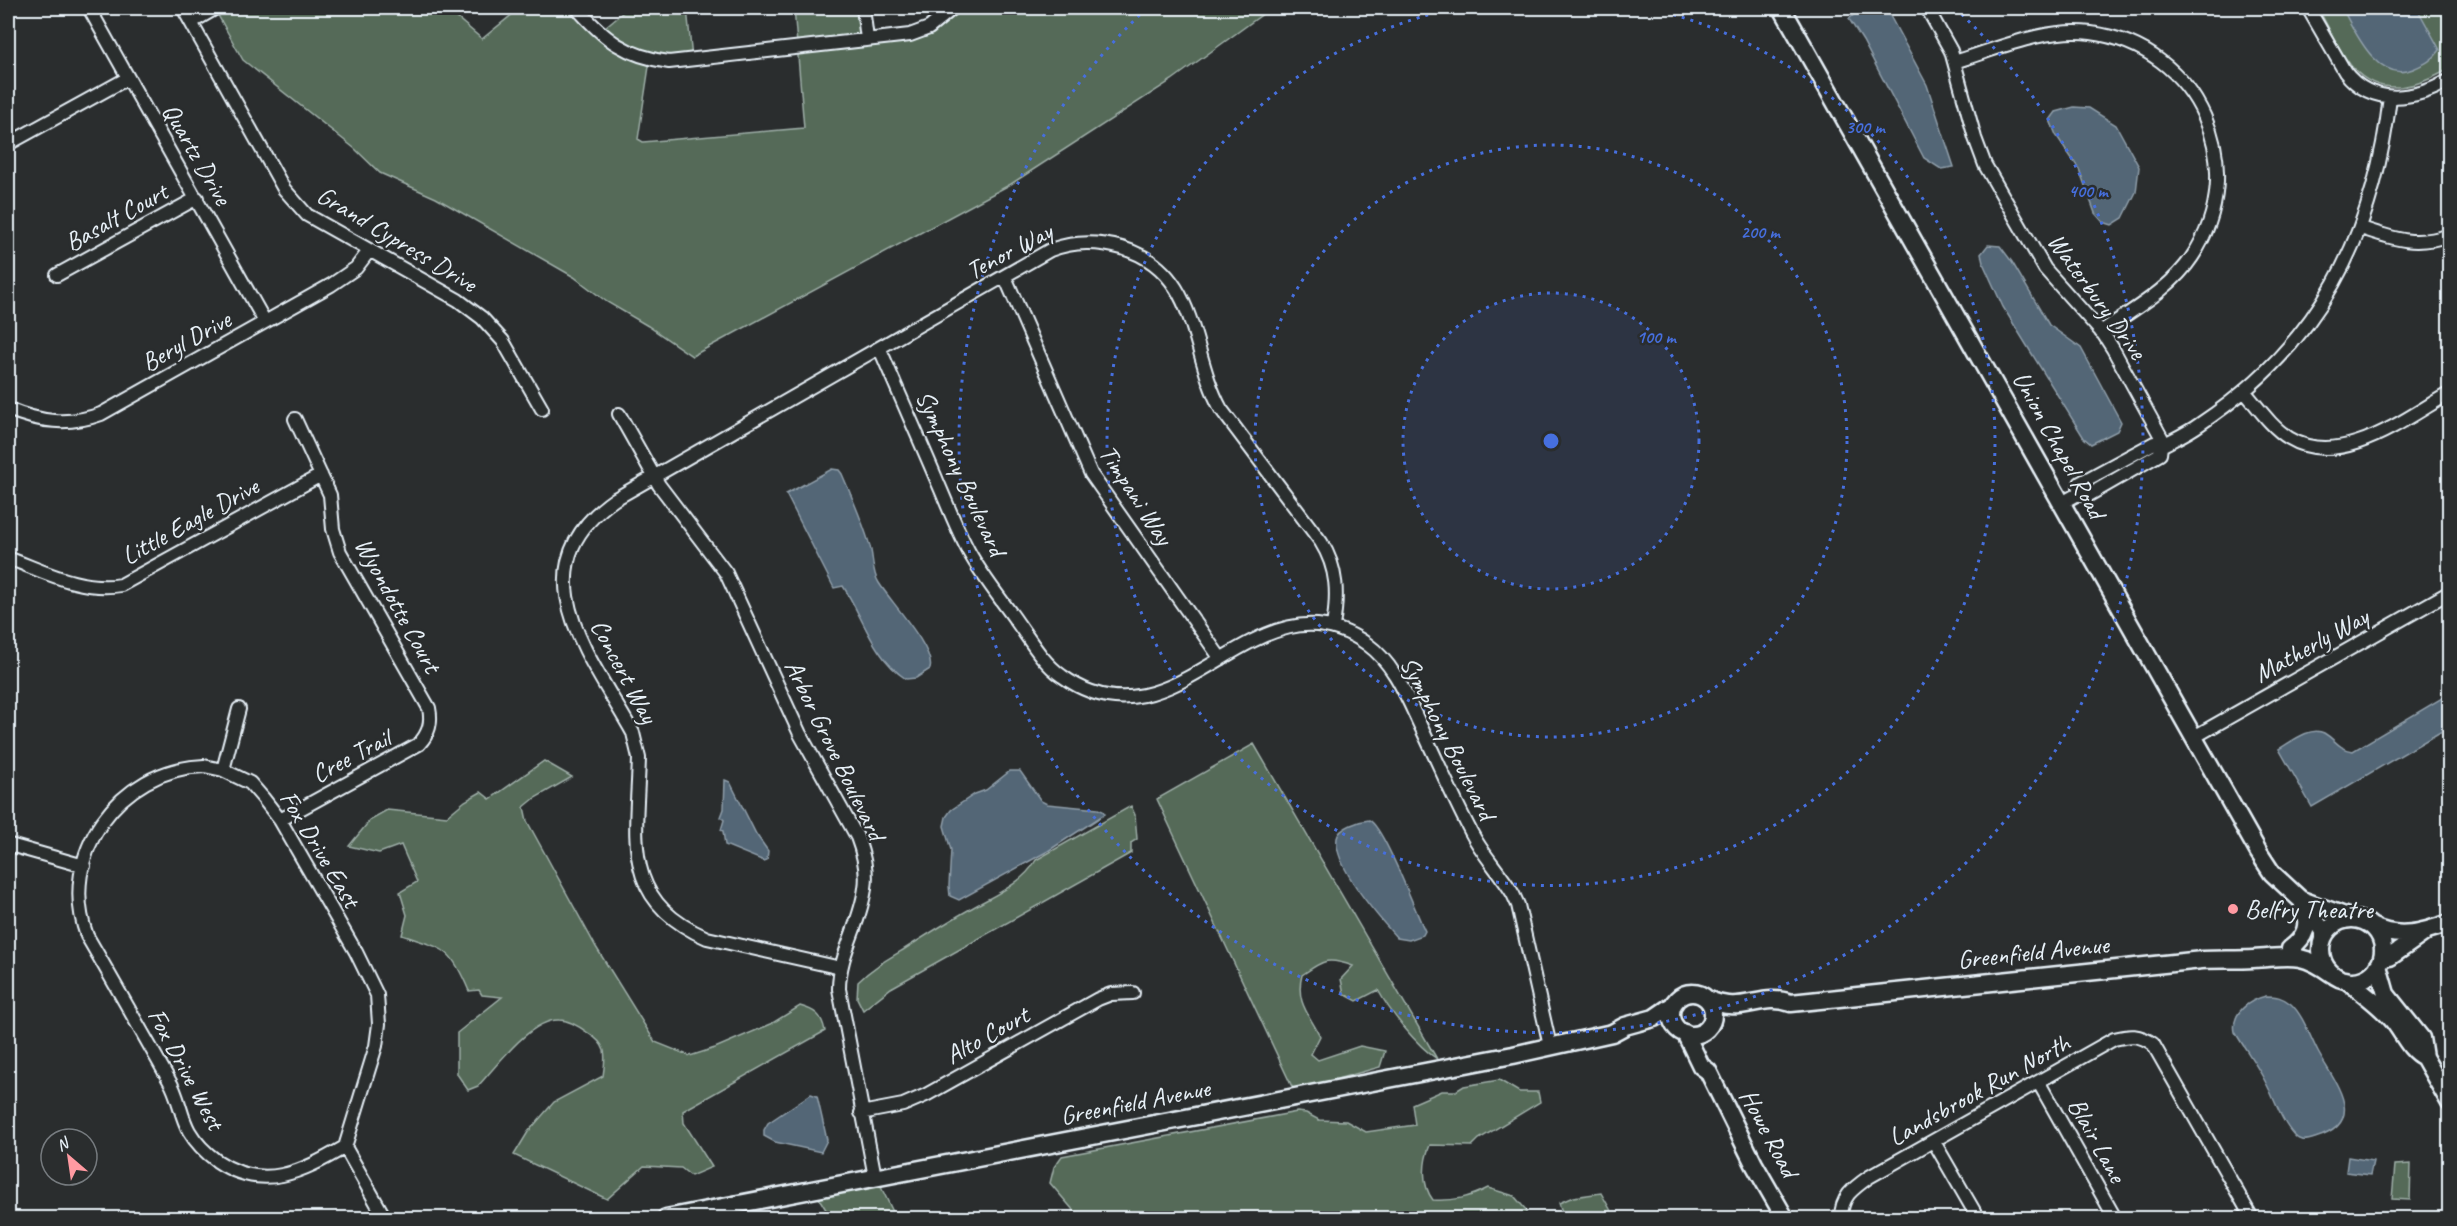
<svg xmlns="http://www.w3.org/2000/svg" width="2457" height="1226" viewBox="0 0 2457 1226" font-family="Caveat,sans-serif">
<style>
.green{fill:#556b58;stroke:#9eaea8;stroke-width:1.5}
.water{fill:#536676;stroke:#8f9eaa;stroke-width:1.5}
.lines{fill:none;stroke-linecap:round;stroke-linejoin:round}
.street-casing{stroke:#e8f1f8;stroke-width:16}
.secondary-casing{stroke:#e8f1f8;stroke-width:21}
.street{stroke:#2a2d2e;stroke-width:12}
.secondary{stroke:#2a2d2e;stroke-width:16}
.ring{fill:none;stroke:#466fde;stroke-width:3;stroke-dasharray:3 6}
.poi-dot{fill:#ff9aa2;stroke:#2a2d2e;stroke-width:2}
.labels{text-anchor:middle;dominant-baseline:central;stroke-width:5;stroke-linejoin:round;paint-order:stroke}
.street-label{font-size:26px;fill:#e8f1f8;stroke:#2a2d2e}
.poi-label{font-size:26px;fill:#e8f1f8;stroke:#2a2d2e;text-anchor:start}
.centre{fill:#466fde;stroke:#2a2d2e;stroke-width:3}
.ring-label{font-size:18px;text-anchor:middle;font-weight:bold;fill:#466fde;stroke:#2a2d2e;stroke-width:5;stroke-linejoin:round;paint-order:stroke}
</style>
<rect width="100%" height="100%" fill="#2a2d2e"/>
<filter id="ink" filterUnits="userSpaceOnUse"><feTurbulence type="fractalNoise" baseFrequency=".0167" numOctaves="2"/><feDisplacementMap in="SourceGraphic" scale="12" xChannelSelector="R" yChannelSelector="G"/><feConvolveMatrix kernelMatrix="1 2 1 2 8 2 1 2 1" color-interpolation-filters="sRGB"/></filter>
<g filter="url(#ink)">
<path class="green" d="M 214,8 L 453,8 L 449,11 L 482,39 L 520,8 L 577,8 L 599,32 L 628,8 L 687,8 L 692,59 L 650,60 L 638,139 L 643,142 L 804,128 L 794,8 L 863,8 L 867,38 L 910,35 L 953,8 L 1271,8 L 1172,80 L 1011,184 L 692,356 L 648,326 L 607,302 L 574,277 L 436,198 L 380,173 L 354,148 L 243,60 Z
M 2318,8 L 2449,8 L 2449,69 C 2418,87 2381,99 2353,68 C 2341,55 2327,24 2318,8 Z
M 1254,744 L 1437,1059 C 1416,1045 1390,1012 1378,990 L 1357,1001 L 1344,994 L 1341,979 L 1353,966 C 1327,957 1324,960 1302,975 C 1295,1002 1309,1014 1320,1036 L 1311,1054 L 1318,1060 L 1360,1046 L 1385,1051 L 1380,1067 L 1294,1091 L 1157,799 Z
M 544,761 L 572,777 L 535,798 L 524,807 L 527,821 L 596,947 L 655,1042 L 690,1056 L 715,1048 L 771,1024 L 800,1006 C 815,1010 822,1015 825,1031 L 683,1111 L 684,1123 L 712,1167 L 691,1176 L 681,1168 L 644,1166 L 607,1199 L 514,1155 L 528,1132 L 554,1102 L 603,1076 C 606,1055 608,1045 588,1033 C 580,1027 570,1020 559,1020 C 530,1019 496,1067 478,1086 L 468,1090 L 457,1074 L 457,1033 L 502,997 L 482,995 L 479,990 L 469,991 C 450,946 446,950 402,935 L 407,915 L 400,892 L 417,882 L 401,845 L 379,853 L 349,846 L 371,819 L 387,810 L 447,816 L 465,801 L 481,792 L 490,799 Z
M 1131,806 L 1135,815 L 1137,839 L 1131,843 L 1131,853 L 891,988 L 863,1010 L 857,998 L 858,982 C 872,968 886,960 903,950 C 925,936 947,922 970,909 C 992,896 1023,884 1036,860 Z
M 1499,1080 L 1519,1092 L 1538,1092 L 1540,1102 L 1479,1139 L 1472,1146 L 1430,1145 C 1423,1162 1421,1184 1433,1200 C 1454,1201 1469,1198 1488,1188 L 1514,1196 L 1527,1211 L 1522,1218 L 1080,1218 L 1050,1183 L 1054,1167 L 1062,1156 L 1297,1112 L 1306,1113 L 1319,1120 L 1346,1121 L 1366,1132 L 1415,1125 L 1412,1104 L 1442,1091 L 1456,1091 L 1464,1086 Z
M 2411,1164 L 2410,1200 L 2392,1199 L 2395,1165 Z
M 879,1183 L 896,1218 L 831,1218 L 817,1195 Z
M 1601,1193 L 1615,1218 L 1564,1218 L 1559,1203 L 1573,1197 Z"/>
<path class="water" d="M 1874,8 L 1889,14 L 1927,85 L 1954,167 L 1941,169 L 1924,158 L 1863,41 L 1849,19 L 1858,11 Z
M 2342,8 L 2417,8 L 2440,50 C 2433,60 2425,64 2413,69 C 2378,84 2355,32 2342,8 Z
M 2074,107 L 2089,108 L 2116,125 L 2139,167 L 2136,192 L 2123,218 L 2112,225 L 2103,222 L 2095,213 L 2079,169 L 2056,135 L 2050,120 L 2056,112 Z
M 1988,245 L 2000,246 L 2012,262 L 2049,325 L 2081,348 L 2121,422 L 2117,431 L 2091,444 L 2084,438 L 2003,307 L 1983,263 L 1981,254 Z
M 832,469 L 839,470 L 842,474 C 852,497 862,520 869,543 C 874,556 871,571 879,583 C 890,601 936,650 930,669 L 916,678 L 906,679 C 873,657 863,617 843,586 L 834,588 L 786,494 Z
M 2447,695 L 2449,700 L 2449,727 L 2312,807 L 2279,749 C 2291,742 2310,726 2324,733 C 2336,740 2337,748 2353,751 Z
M 1010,771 L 1020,771 L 1041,801 L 1047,804 L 1098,809 L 1103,811 L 1105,814 L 1048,851 L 959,900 L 950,896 L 949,886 L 951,850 L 944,826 L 946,817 L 951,810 L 975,794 L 986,790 Z
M 725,780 L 730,782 L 756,834 L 768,851 L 767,860 L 764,861 L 725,845 L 723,831 L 721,830 L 724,820 L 721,817 L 724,809 Z
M 1369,820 C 1384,827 1415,911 1425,931 L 1423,935 L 1409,940 L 1397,938 C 1379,918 1333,866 1337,838 C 1339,827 1360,821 1369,820 Z
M 2266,996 C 2276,996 2283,997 2291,1004 C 2303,1015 2310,1037 2318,1052 C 2334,1082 2370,1122 2315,1138 C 2306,1141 2300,1142 2294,1135 C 2281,1121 2275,1100 2266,1083 C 2257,1065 2245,1049 2235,1032 C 2231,1013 2249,1000 2266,996 Z
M 811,1094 L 817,1096 L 827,1140 L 821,1152 L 775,1142 L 764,1136 L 764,1130 L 768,1123 Z
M 2348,1157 L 2373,1161 L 2370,1175 L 2346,1172 Z"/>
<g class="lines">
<g class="street-casing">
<path id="street" d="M 89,8 L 265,322
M 183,8 L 284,189 L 307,215 L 458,300 L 482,318 L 503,341 L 542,409
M 577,8 C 605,40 626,56 669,62 L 910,35 L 929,28 L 953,8
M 863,8 L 867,39
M 1927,8 L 1951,51 L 1975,138 L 1985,165 L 2045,269 L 2104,335 L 2113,349 L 2165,444
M 2308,8 L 2345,72 C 2372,107 2416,100 2450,80
M 192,22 L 216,8
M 1954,62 C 1997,49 2046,27 2091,33 C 2199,47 2252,167 2192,257 C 2171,289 2132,310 2101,332
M 8,144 L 128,78
M 2361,228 C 2394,239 2415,247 2450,235
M 57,275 L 197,198
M 1005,277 L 1091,474 L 1221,659
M 880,349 C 899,394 919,438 938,483 C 948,506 957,530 969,552 C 982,576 1001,599 1017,622 C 1030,640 1043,663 1062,676 C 1178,760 1254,565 1367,644 C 1395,664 1407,698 1421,727 C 1438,762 1453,798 1471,832 C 1482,854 1500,872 1513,894 L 1518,905 L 1550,1046
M 2244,391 C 2258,407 2271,427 2289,438 C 2341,470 2405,418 2450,393
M 8,409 C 39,422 68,426 101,414 L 331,285 L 356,268 L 369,251
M 619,414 L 659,485 L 726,573 L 800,734 L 857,837 C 863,853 868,870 865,888 C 861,923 839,953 839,989 L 875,1177
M 2161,446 C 2174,439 2188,433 2200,424 C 2319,345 2374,237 2390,97
M 2062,503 L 2078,494 L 2087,496 L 2160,454 L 2161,446 L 2154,443 L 2080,483 L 2078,494
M 8,558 C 43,571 82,592 121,585 L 321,475
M 2194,737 L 2450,592
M 204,766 L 223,770 L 250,783 L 263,798 L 280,820 L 356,952 L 377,995 L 379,1024 L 376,1046 L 345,1147 C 302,1172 263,1192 217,1161 C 206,1153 196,1143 189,1131 C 180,1115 179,1096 169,1080 C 142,1032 115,984 87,936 C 57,855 119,769 204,766 Z
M 223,770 L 239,709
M 280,820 L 419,744 C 429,733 432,723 429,708 L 340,552 L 333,529 L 330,495 L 295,419
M 10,845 L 84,866
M 841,968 L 707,938 C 619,900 637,837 639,758 L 633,733 C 590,656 516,568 615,499 L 1050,250 C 1075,241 1097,241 1122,248 C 1200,271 1189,351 1221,409 L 1321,542 C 1338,569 1338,595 1333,626
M 2039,1083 L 2115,1218
M 861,1113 L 903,1105 L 926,1095 L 1098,999 L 1111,994 L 1133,993
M 1934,1142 L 1978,1218
M 345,1147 L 385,1218
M 1841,1218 C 1841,1197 1852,1189 1869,1177 L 2114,1039 C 2130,1035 2139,1034 2153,1044 L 2252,1218"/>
</g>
<g class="secondary-casing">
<path id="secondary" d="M 1782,8 L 2259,853 L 2272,873 L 2301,900 L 2325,934
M 2302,900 L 2353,919
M2321 950a31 31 0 1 1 62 0a31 31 0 1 1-62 0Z
M 2373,927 C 2399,940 2423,932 2450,923
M 2290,949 C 2306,937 2310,925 2303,906
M 2382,957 L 2390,957 L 2424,933
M 2378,966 L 2386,994 L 2421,1038 L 2424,1057 L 2450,1103
M 2346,980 C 2362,992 2377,1003 2390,1017 C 2402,1029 2408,1050 2424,1057
M1671 1014a21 21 0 1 1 42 0a21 21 0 1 1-42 0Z
M 1707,999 C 1742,1016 1760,992 1791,1003 L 2202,960 C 2219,959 2236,960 2253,959 C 2290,957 2300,951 2332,974
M 1685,1033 L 1701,1066 L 1708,1071 L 1754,1164 L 1785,1218
M 666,1218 L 1513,1055 L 1612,1033 L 1625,1026 L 1654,1018 L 1673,1005"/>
</g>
<use href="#street" class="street"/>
<use href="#secondary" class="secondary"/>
</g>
</g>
<circle cx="1551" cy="441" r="148" fill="#466fde" fill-opacity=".12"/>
<g class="ring">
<circle cx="1551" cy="441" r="148"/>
<circle cx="1551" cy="441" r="296"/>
<path d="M1647 8A444 444 0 1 1 1455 8"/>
<path d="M1955 8A592 592 0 1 1 1147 8"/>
</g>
<circle class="poi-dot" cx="2233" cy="909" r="6"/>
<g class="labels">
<g class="street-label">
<text transform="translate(197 154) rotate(60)">Quartz Drive</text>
<text transform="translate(116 217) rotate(-29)">Basalt Court</text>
<text transform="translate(397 239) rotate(31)">Grand Cypress Drive</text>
<text transform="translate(1009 251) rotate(-28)">Tenor Way</text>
<text transform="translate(2097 296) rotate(54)">Waterbury Drive</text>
<text transform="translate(186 341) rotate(-29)">Beryl Drive</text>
<text transform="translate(2059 445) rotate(61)">Union Chapel Road</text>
<text transform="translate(961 473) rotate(65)">Symphony Boulevard</text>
<text transform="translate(1136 495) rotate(57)">Timpani Way</text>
<text transform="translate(190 521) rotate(-29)">Little Eagle Drive</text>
<text transform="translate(398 605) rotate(61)">Wyondotte Court</text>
<text transform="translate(2311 645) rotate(-29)">Matherly Way</text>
<text transform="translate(624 671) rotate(62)">Concert Way</text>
<text transform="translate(1448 738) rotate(63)">Symphony Boulevard</text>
<text transform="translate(835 750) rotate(64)">Arbor Grove Boulevard</text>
<text transform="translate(351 756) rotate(-28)">Cree Trail</text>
<text transform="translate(320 849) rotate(59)">Fox Drive East</text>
<text transform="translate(2033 952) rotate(-6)">Greenfield Avenue</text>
<text transform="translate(987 1035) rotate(-29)">Alto Court</text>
<text transform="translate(186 1069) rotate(62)">Fox Drive West</text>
<text transform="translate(1979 1090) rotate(-29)">Landsbrook Run North</text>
<text transform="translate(1135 1102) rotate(-11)">Greenfield Avenue</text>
<text transform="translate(1769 1133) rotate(62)">Howe Road</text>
<text transform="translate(2097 1140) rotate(61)">Blair Lane</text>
</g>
<g class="poi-label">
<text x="2245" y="909">Belfry Theatre</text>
</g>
</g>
<circle cx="1551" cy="441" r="9" class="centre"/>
<g class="ring-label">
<text x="1865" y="133">300 m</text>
<text x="2088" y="197">400 m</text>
<text x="1760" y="238">200 m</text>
<text x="1656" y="343">100 m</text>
</g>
<rect width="2457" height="1226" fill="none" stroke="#2a2d2e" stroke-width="30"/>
<rect x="15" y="15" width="2427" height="1196" fill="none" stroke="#e8f1f8" stroke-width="2" filter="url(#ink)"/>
<g transform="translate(69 1157) rotate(331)"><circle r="28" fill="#2a2d2e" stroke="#767b7f" stroke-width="1.5"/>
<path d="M0-4.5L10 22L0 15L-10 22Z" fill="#ff9aa2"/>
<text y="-9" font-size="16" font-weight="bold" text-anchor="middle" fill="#e8f1f8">N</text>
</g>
</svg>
